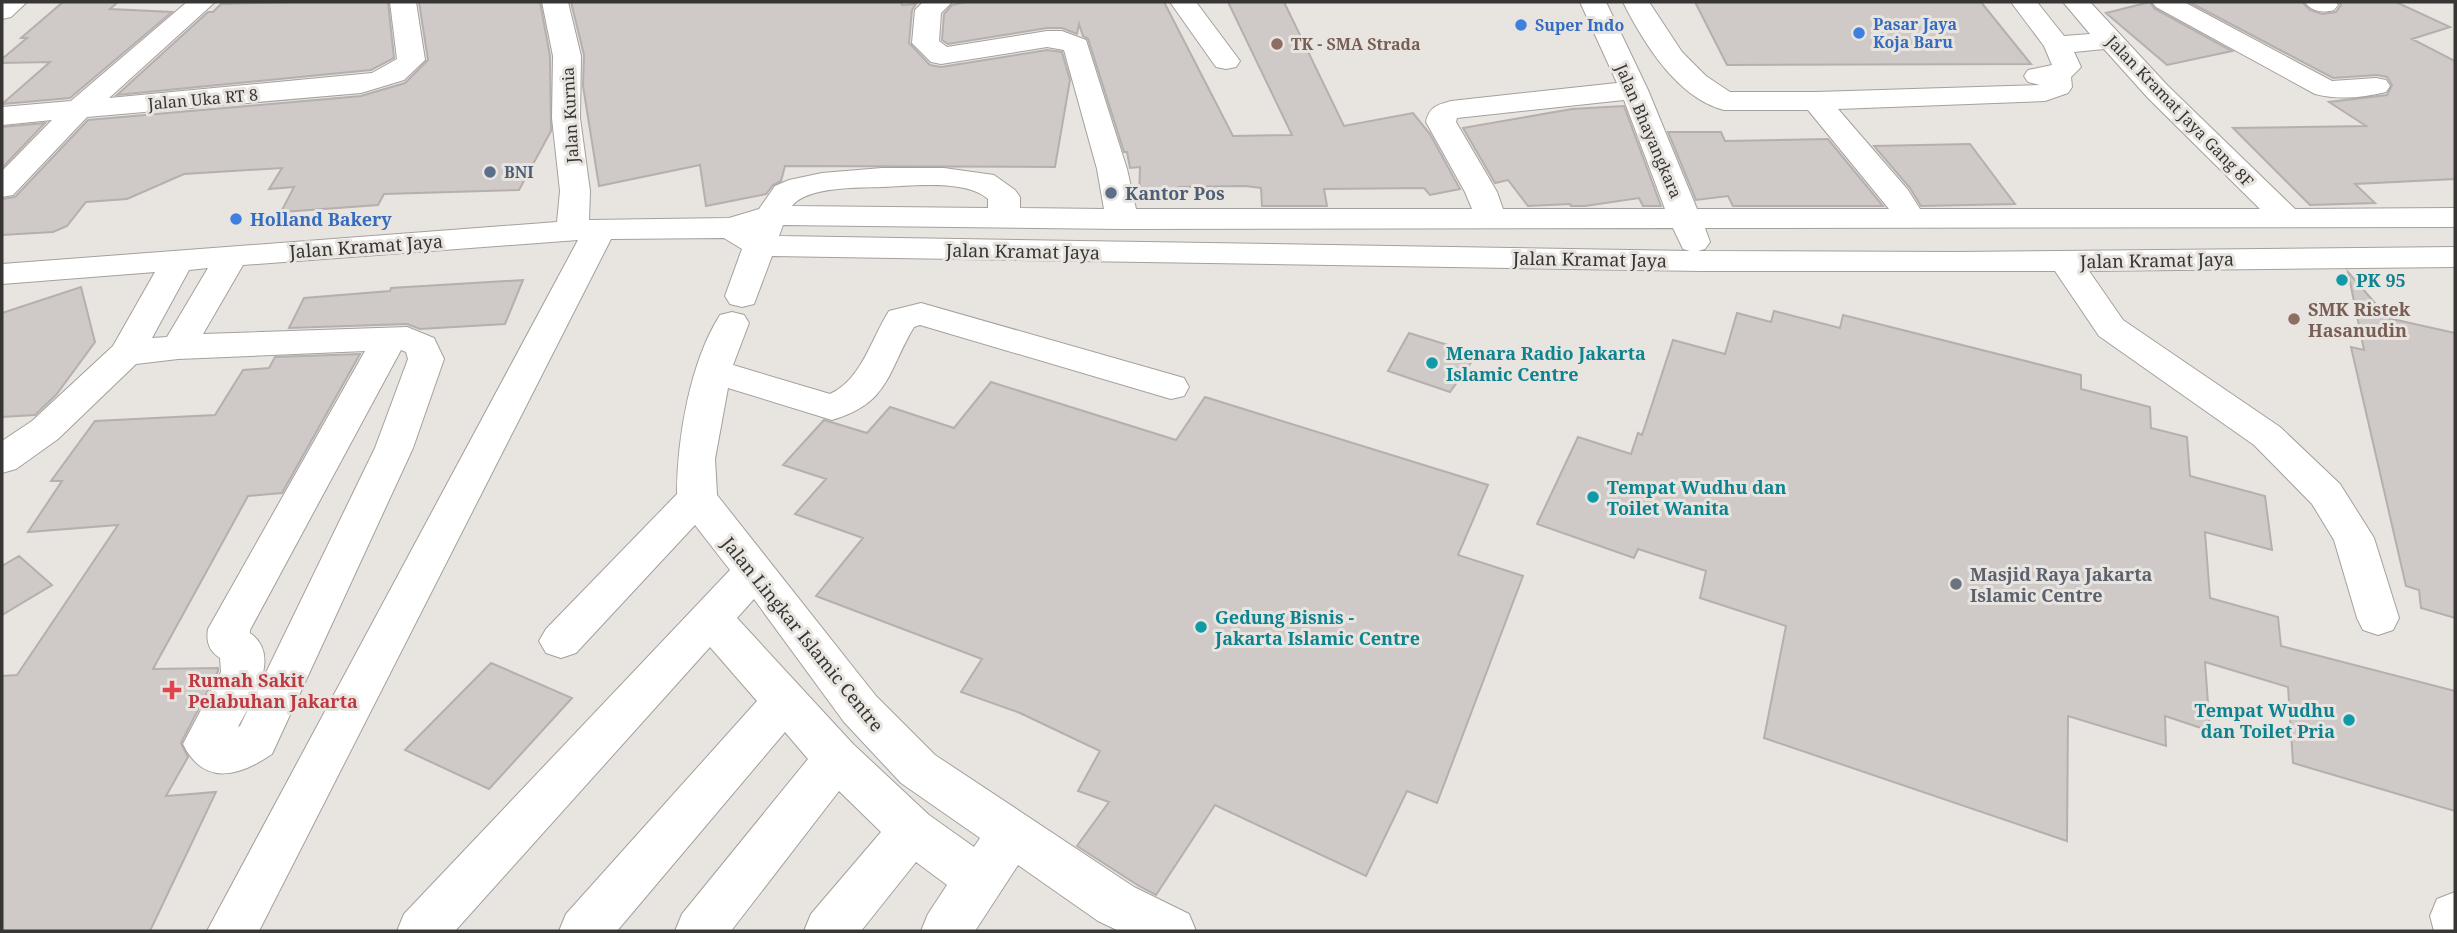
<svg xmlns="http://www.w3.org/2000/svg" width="2457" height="933" viewBox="0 0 2457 933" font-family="'Noto Serif',serif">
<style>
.building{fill:#cfc9c7;stroke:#b5afad;stroke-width:2}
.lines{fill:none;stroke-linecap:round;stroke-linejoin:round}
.minor-casing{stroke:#a4a09c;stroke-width:2}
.minor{fill:#fff;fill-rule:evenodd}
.shop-dot{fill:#3f7fe0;stroke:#e8e4e0;stroke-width:2.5}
.education-dot{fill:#8d6e63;stroke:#e8e4e0;stroke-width:2.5}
.service-dot{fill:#5c6f8a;stroke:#e8e4e0;stroke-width:2.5}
.culture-dot{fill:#0f9aa8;stroke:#e8e4e0;stroke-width:2.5}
.worship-dot{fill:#6b7280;stroke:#e8e4e0;stroke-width:2.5}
.health-dot{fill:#e0444e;stroke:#e8e4e0;stroke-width:2.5}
.labels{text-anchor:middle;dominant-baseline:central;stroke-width:6;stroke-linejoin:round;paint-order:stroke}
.far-shop-label{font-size:16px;font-weight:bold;fill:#366cbe;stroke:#e8e4e0;text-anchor:start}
.far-education-label{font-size:16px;font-weight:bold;fill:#785e54;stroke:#e8e4e0;text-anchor:start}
.far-street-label{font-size:16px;fill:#383634;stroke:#e8e4e0}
.far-service-label{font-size:16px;font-weight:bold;fill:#4e5e75;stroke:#e8e4e0;text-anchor:start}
.service-label{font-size:18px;font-weight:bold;fill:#4e5e75;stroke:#e8e4e0;text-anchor:start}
.shop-label{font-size:18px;font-weight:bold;fill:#366cbe;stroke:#e8e4e0;text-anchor:start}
.street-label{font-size:18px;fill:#383634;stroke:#e8e4e0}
.culture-label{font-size:18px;font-weight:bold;fill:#0d838f;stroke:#e8e4e0;text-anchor:start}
.education-label{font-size:18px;font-weight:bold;fill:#785e54;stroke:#e8e4e0;text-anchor:start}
.worship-label{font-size:18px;font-weight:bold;fill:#5b616d;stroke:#e8e4e0;text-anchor:start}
.health-label{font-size:18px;font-weight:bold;fill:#be3a42;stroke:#e8e4e0;text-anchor:start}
</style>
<rect width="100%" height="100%" fill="#e8e4e0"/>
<path class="building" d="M 63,2 L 118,2 L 110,9 L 172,12 L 70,98 L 2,104 L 50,62 L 2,63 L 2,59 L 27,38 L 21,38 Z
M 296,2 L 388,2 L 394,58 L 371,70 L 117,95 L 208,12 L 213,12 L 221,4 Z
M 419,2 L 540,2 L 550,56 L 551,131 L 519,190 L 384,194 L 378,205 L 281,212 L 294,187 L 269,189 L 282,168 L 184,174 L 127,199 L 86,202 L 67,226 L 53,232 L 2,235 L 2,199 L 15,197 L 88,120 L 361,96 L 405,83 L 428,60 Z
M 571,2 L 901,2 L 902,5 L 916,4 L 912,10 L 909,43 L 930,65 L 941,67 L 1047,50 L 1062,52 L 1070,80 L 1055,167 L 785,166 L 781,181 L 773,185 L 766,194 L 706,206 L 700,165 L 599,186 L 583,86 L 584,55 Z
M 966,2 L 1164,2 L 1233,136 L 1292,135 L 1228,2 L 1284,2 L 1344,126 L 1413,113 L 1430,134 L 1460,189 L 1430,195 L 1424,188 L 1324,189 L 1327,206 L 1262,206 L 1261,188 L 1245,186 L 1179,187 L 1179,197 L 1139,198 L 1140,167 L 1130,168 L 1127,152 L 1124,152 L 1088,39 L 1083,36 L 1079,24 L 1077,34 L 1062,28 L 1047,28 L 948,44 L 942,40 L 944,14 L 952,5 Z
M 1695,2 L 1981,2 L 2031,64 L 1727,65 Z
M 2150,2 L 2155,9 L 2232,51 L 2167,65 L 2106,13 Z
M 2189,2 L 2302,2 L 2310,10 L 2322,14 L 2336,12 L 2341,5 L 2339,2 L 2396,2 L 2450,27 L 2412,39 L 2455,61 L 2455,179 L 2355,184 L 2375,203 L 2310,205 L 2233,128 L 2366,126 L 2329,102 L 2387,95 L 2392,85 L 2387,77 L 2377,75 L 2333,78 Z
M 1624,106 L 1661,206 L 1643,206 L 1639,198 L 1585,206 L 1571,206 L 1570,204 L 1528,206 L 1508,180 L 1495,183 L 1463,128 L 1572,109 Z
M 45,123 L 2,168 L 2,127 Z
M 1668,132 L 1721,132 L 1725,141 L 1828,139 L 1883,206 L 1733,206 L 1728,196 L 1696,200 Z
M 1970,144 L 2015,204 L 1921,206 L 1910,188 L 1874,146 Z
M 2348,272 L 2388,318 L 2455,333 L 2455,618 L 2421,608 L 2419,590 L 2406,586 L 2351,347 L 2364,350 Z
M 523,280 L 505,324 L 420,329 L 407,324 L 289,328 L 304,298 L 390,291 L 391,288 Z
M 81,287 L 95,342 L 56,395 L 35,415 L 2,417 L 2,313 Z
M 1774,311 L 1840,328 L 1843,315 L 2081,375 L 2081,389 L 2150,407 L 2151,428 L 2187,437 L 2190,476 L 2265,496 L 2272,550 L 2205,532 L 2210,598 L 2278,617 L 2281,646 L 2455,691 L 2455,811 L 2293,763 L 2288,687 L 2205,662 L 2210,731 L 2165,716 L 2166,746 L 2068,716 L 2067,841 L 1764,738 L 1786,626 L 1700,598 L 1706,571 L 1638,549 L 1634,558 L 1537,524 L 1578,437 L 1631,454 L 1638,433 L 1642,435 L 1673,340 L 1725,354 L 1737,313 L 1771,322 Z
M 1409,333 L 1477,354 L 1450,392 L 1388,371 Z
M 360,354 L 282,493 L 248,496 L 153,669 L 218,668 L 218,671 L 181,743 L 188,757 L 166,796 L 216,792 L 150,931 L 2,931 L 2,676 L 17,675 L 118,525 L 28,532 L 62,481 L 51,481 L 95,421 L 215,415 L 243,370 L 269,368 L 275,357 Z
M 991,382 L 1176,440 L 1205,397 L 1488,485 L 1458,555 L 1523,576 L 1437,803 L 1407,791 L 1366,876 L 1215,805 L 1156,895 L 1139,886 L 1077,846 L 1109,802 L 1078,791 L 1100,751 L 1020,713 L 961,692 L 982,659 L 816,596 L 863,538 L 795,514 L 826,479 L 783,465 L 824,420 L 867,433 L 890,407 L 954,428 Z
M 19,556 L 52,585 L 2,615 L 2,566 Z
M 491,663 L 572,698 L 489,789 L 405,750 Z"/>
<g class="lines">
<g class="minor-casing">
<path id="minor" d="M 2,2 L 27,2 L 11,17 L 2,19 Z
M 187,2 L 215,2 L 109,98 L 372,73 L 397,59 L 390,2 L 416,2 L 425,60 L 404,80 L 361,93 L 87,117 L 13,195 L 2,197 L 2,171 L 52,120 L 2,125 L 2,107 L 71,101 Z
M 542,2 L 568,2 L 581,56 L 580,118 L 590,191 L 589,220 L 729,218 L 759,209 L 775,186 L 789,180 L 822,173 L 882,168 L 944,168 L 994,175 L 1015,190 L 1020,197 L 1020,208 L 1104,209 L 1097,169 L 1064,50 L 1047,47 L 941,64 L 931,62 L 912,43 L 915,10 L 923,2 L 952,2 L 941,13 L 939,41 L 947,47 L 1047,31 L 1062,31 L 1086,40 L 1127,169 L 1136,209 L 1472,209 L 1465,192 L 1426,122 C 1429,107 1437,105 1451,101 L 1617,83 L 1580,2 L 1606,2 L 1648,90 L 1697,209 L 1889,209 L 1808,110 L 1724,110 C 1677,98 1643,42 1623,2 L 1649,2 L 1682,52 L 1706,76 L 1730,92 L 1816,92 L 2040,85 L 2028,82 L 2024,76 L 2028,70 L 2052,65 L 2044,46 L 2011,2 L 2037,2 L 2064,36 L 2090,34 L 2063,2 L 2090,2 L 2168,86 L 2295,209 L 2455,208 L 2455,227 L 1705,228 L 1710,242 L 1705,249 L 1698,251 L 1955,252 L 2455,247 L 2455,267 L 2089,271 L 2123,320 L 2280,427 L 2340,484 L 2374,538 L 2399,618 L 2393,630 L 2378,635 L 2363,630 L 2357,618 L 2334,540 L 2312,504 L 2254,445 L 2099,336 L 2055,271 L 1702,271 L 772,256 L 754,304 L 742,307 L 730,304 L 725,296 L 742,249 L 724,238 L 611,239 L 259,931 L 207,931 L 578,240 L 243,265 L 203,334 L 407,327 L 434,338 L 444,359 L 413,448 L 272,754 C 240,776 204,787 183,744 L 221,672 L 220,658 C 209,651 206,642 208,629 L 365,351 L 178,359 L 136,364 L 58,439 L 16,469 L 2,473 L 2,441 L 32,421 L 113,346 L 155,272 L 2,284 L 2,264 L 557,222 L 560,191 L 552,118 L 553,56 ZM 2104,49 L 2148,98 L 2260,209 L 1920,209 L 1908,190 L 1838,109 L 2045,101 L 2068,93 L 2072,87 L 2071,77 L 2081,67 L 2074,52 ZM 1624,100 L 1665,209 L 1503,209 L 1497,192 L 1456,122 L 1457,118 ZM 882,187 C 911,186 966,179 988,199 L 988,208 L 792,206 C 807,186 859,188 882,187 ZM 783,225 L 1122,229 L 1673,228 L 1683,249 L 1690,251 L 779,236 ZM 208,268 L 167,337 L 152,338 L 189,270 ZM 401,350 L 406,352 L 408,359 L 375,448 L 240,726 L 238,727 C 251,702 283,656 250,633 L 250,630 Z
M 1170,2 L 1196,2 L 1240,61 L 1236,67 L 1226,69 L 1216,67 Z
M 2152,2 L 2184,2 L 2332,81 L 2376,78 L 2386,80 L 2390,86 L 2386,92 C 2362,98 2339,100 2315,94 L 2156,7 Z
M 2305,2 L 2336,2 L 2338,5 L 2334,10 C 2323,13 2312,12 2305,2 Z
M 921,303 L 1184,378 L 1189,387 L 1184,396 L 1171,399 L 920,325 L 914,327 C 887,372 890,403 832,420 L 728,388 L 715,459 L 717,495 L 876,696 L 935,755 L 1134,887 L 1189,914 L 1196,931 L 1119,931 L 1098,921 L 1018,865 L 975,931 L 921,931 L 928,914 L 947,885 L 916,862 L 861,931 L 804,931 L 811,914 L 881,832 L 839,791 L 731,931 L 675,931 L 682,914 L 808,759 L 785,732 L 617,931 L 559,931 L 566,914 L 757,701 L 710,647 L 455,931 L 397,931 L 404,914 L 730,570 L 695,525 L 576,653 L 561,658 L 546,653 L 539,641 L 546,629 L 677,494 C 677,439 690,362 720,315 L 732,312 L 744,315 L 749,323 L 733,365 L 830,394 C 862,379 871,339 889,311 ZM 754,599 L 844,722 L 901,783 L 980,838 L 974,847 L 929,815 L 853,744 L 737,618 Z
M 2455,892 L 2455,931 L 2434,931 L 2430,916 L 2437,899 Z"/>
</g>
<use href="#minor" class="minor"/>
</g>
<g class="shop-dot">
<circle cx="1521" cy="25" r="7"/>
<circle cx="1859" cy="33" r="7"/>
<circle cx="236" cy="219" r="7"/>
</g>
<g class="education-dot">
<circle cx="1277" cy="44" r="7"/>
<circle cx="2294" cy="319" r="7"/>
</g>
<g class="service-dot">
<circle cx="490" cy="172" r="7"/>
<circle cx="1111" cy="193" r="7"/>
</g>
<g class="culture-dot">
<circle cx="2342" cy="280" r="7"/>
<circle cx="1432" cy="363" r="7"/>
<circle cx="1593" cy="497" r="7"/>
<circle cx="1201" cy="627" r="7"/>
<circle cx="2349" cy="720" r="7"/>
</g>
<circle class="worship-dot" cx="1956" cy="584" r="7"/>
<path class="health-dot" d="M168.5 679.5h7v7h7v7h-7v7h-7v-7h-7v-7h7z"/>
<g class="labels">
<g class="far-shop-label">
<text x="1873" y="24">Pasar Jaya<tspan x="1873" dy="18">Koja Baru</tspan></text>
<text x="1535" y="25">Super Indo</text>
</g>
<g class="far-education-label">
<text x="1291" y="44">TK - SMA Strada</text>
</g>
<g class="far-street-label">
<text transform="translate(203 99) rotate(-5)">Jalan Uka RT 8</text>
<text transform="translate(2180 111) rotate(46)">Jalan Kramat Jaya Gang 8F</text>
<text transform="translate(570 115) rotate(-93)">Jalan Kurnia</text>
<text transform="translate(1649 131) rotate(67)">Jalan Bhayangkara</text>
</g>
<g class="far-service-label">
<text x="504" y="172">BNI</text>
</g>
<g class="service-label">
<text x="1125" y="193">Kantor Pos</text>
</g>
<g class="shop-label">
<text x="250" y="219">Holland Bakery</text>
</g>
<g class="street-label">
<text transform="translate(366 246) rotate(-4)">Jalan Kramat Jaya</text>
<text transform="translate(1023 251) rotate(1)">Jalan Kramat Jaya</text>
<text transform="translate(1590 259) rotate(1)">Jalan Kramat Jaya</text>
<text transform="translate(2157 260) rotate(-1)">Jalan Kramat Jaya</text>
<text transform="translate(803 634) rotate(51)">Jalan Lingkar Islamic Centre</text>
</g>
<g class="culture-label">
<text x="2356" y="280">PK 95</text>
<text x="1446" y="353">Menara Radio Jakarta<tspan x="1446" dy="21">Islamic Centre</tspan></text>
<text x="1607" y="487">Tempat Wudhu dan<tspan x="1607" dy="21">Toilet Wanita</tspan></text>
<text x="1215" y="617">Gedung Bisnis -<tspan x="1215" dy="21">Jakarta Islamic Centre</tspan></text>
<text x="2335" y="710" text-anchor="end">Tempat Wudhu<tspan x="2335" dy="21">dan Toilet Pria</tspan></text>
</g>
<g class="education-label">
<text x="2308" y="309">SMK Ristek<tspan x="2308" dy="21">Hasanudin</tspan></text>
</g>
<g class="worship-label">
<text x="1970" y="574">Masjid Raya Jakarta<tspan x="1970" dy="21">Islamic Centre</tspan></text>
</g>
<g class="health-label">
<text x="188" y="680">Rumah Sakit<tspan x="188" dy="21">Pelabuhan Jakarta</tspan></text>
</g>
</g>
<rect width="2457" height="933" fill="none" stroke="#383634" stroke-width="7"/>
</svg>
